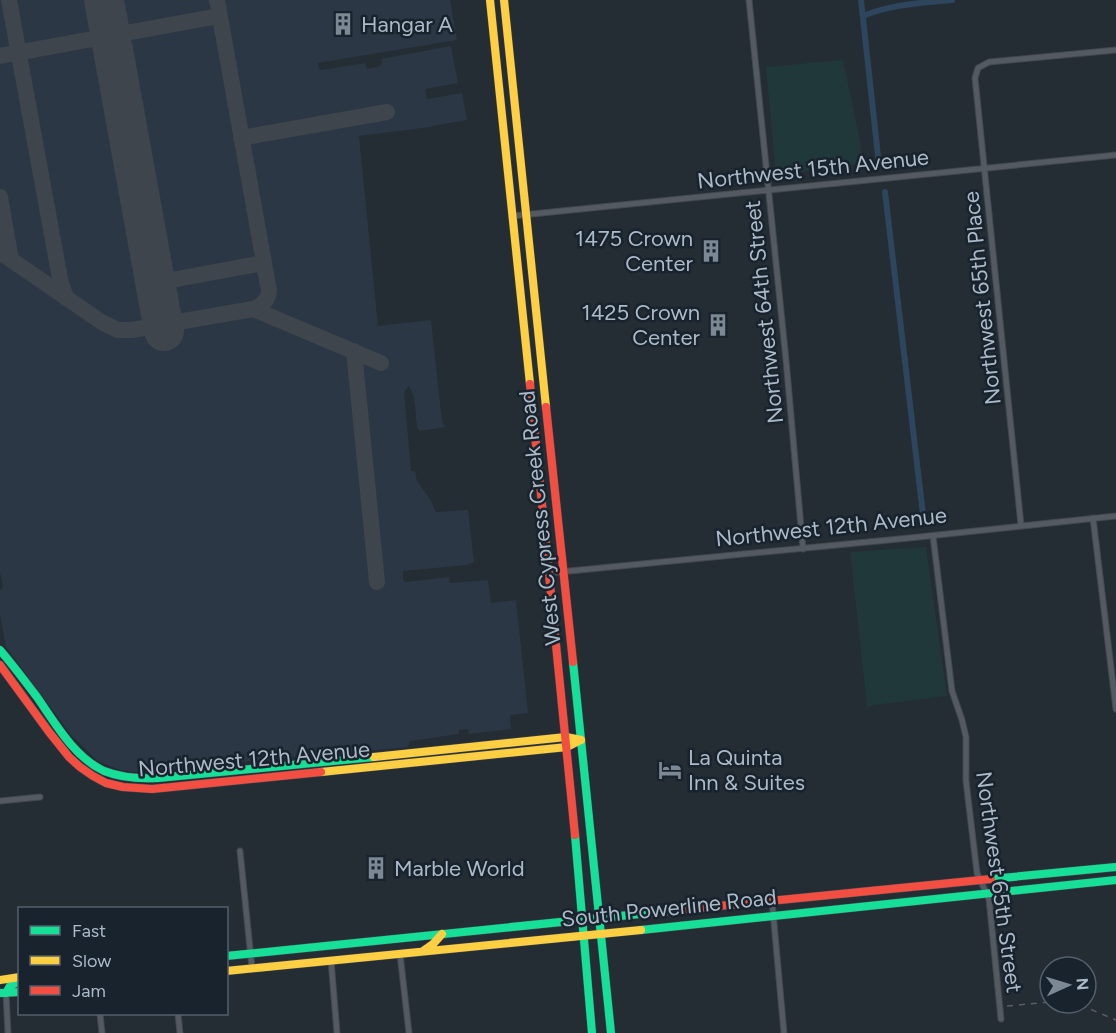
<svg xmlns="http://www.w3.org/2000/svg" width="1116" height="1033" viewBox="0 0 1116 1033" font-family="Figtree,sans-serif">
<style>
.airport{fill:#2b3744}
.green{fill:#21383a}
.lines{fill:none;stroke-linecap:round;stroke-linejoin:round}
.canal{stroke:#2d455d;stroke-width:6}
.taxiway{stroke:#3e454c;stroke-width:16}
.runway{stroke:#3e454c;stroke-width:40}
.street-casing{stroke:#42484e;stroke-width:7}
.fast-casing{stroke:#42484e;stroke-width:9}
.slow-casing{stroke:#42484e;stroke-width:9}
.jam-casing{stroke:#42484e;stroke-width:9}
.street{stroke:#545a62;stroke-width:5}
.fast{stroke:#16e098;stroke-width:8}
.slow{stroke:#ffcf43;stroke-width:8}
.jam{stroke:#f24e42;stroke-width:8}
.rail{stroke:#585e65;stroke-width:1.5;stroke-dasharray:6 6;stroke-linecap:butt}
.labels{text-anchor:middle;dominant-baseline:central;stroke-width:5;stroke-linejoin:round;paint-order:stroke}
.poi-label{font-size:22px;fill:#acb9c7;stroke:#18232e;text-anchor:start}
.street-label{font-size:22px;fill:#acb9c7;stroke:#18232e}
</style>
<rect width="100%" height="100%" fill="#242c34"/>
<path class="airport" d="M 0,0 L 450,0 L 457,40 L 318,63 L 319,69 L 322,70 L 365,63 L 367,69 L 380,66 L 382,63 L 381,59 L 451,46 L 458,83 L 425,89 L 427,99 L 462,93 L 467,120 L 432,126 L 431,127 L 359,136 L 378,326 L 431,320 L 442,422 L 446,427 L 419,431 L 417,427 L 414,397 L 409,386 L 404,392 L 411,471 L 415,471 L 417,481 L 430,499 L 436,512 L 468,510 L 474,562 L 467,565 L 403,571 L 403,580 L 406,582 L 449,577 L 450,583 L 488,580 L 491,603 L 516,600 L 528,713 L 510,715 L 511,729 L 469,734 L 468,729 L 459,730 L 459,734 L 410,741 L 408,747 L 326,755 L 323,747 L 317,747 L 314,755 L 135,772 L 120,770 L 98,761 L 71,735 L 6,647 L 0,615 L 0,590 L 3,587 L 0,572 Z"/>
<path class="green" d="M 843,60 L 860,141 L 862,164 L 776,175 L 766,67 Z
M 926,547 L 947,696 L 867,706 L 850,552 Z"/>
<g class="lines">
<path class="canal" d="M 861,0 L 879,165
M 863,16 C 892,4 921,3 952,0
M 885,192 L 924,523"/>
<path class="taxiway" d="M 9,0 L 61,284 L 67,299
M 0,56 L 219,16
M 241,138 L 387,112
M 0,197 L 11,260
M 0,252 L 103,323 L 118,330 L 132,330 L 253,309 C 262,306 268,301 269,291 L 217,0
M 155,283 L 264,263
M 253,309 L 381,363
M 354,351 L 377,582"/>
<path class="runway" d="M 104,0 L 164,331"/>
<g class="street-casing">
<path id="street" d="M 749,0 L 786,360 L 803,549
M 512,216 L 1116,155
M 1093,518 L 1116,709
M 1021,525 L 975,78 L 978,68 L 989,62 L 1116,50
M 933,536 L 952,691 L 962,720 L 966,737 L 966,781 L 977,873 L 989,899 L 1001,1019
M 549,573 L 909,538 L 1116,516
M 0,801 L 40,797
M 240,851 L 252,968
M 772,901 L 784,1033
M 400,954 L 409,1033
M 331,960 L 337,1033
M 6,993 L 8,1033
M 100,1014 L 102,1033
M 178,1014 L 180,1033"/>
</g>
<g class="fast-casing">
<path id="fast" d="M 0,650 C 13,665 25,681 37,697 C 55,723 74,757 104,771 C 122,778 140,779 158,778 L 374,757
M 573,662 L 611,1033
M 575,835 L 592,1033
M 991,879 L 1116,867
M 641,930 L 1116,880
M 226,956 L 679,910
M 0,993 L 20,992
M 6,993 L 10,986 L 20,981"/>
</g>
<g class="slow-casing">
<path id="slow" d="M 490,0 L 530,384
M 504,0 L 546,407
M 374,757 L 566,737 L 581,740
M 321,772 L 567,747 L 581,740
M 423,951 L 433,944 L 442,934
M 226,971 L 641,930
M 0,980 L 20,977"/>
</g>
<g class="jam-casing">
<path id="jam" d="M 530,384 L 575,835
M 546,407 L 573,662
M 0,665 L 49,732 L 69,757 L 80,767 L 93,776 L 106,783 L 123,787 L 152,789 L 321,772
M 679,910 L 991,879"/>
</g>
<use href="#street" class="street"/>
<use href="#fast" class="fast"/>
<use href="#slow" class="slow"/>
<use href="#jam" class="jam"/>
<path class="rail" d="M 1068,1003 L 1085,1007 L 1116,1020
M 1007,1006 L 1050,1002"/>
</g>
<defs>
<g id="building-bare" transform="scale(1.8)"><path d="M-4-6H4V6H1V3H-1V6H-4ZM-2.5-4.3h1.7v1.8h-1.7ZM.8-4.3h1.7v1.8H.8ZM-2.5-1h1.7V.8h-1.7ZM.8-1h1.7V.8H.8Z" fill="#7c8894" stroke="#18232e" stroke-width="2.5" paint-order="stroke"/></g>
<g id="hotel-bare" transform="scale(1.8)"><path d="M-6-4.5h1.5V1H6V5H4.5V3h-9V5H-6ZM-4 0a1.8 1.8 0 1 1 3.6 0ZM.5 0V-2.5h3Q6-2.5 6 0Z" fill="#7c8894" stroke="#18232e" stroke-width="2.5" paint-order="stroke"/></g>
</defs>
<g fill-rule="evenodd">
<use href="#building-bare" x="343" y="24"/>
<use href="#building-bare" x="711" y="251"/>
<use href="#building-bare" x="718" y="325"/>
<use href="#hotel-bare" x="670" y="770"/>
<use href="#building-bare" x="376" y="868"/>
</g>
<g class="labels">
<g class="poi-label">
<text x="361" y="24">Hangar A</text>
<text x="693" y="238" text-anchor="end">1475 Crown<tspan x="693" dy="25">Center</tspan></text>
<text x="700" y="312" text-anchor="end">1425 Crown<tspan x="700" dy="25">Center</tspan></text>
<text x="688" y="757">La Quinta<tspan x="688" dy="25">Inn &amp; Suites</tspan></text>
<text x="394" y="868">Marble World</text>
</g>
<g class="street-label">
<text transform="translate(813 169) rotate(-6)">Northwest 15th Avenue</text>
<text transform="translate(982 298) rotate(-96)">Northwest 65th Place</text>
<text transform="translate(764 312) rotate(-96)">Northwest 64th Street</text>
<text transform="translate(540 518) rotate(-96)">West Cypress Creek Road</text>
<text transform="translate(831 527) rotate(-6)">Northwest 12th Avenue</text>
<text transform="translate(254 759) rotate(-5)">Northwest 12th Avenue</text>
<text transform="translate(999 882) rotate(82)">Northwest 65th Street</text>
<text transform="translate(669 908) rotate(-6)">South Powerline Road</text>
</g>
</g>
<rect x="18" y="907" width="210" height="108" fill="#18232e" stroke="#535f6b" stroke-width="1.5"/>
<rect x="30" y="926" width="30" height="9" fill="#16e098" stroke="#535f6b" stroke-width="1.5"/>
<text x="72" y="937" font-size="18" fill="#acb9c7">Fast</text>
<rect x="30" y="956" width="30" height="9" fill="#ffcf43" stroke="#535f6b" stroke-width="1.5"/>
<text x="72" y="967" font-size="18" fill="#acb9c7">Slow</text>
<rect x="30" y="986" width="30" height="9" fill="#f24e42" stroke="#535f6b" stroke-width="1.5"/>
<text x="72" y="997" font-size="18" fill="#acb9c7">Jam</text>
<g transform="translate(1068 985) rotate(86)"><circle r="28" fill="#18232e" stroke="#535f6b" stroke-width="1.5"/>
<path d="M0-4.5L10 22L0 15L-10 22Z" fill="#7c8894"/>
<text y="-9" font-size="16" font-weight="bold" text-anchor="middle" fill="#acb9c7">N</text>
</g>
</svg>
